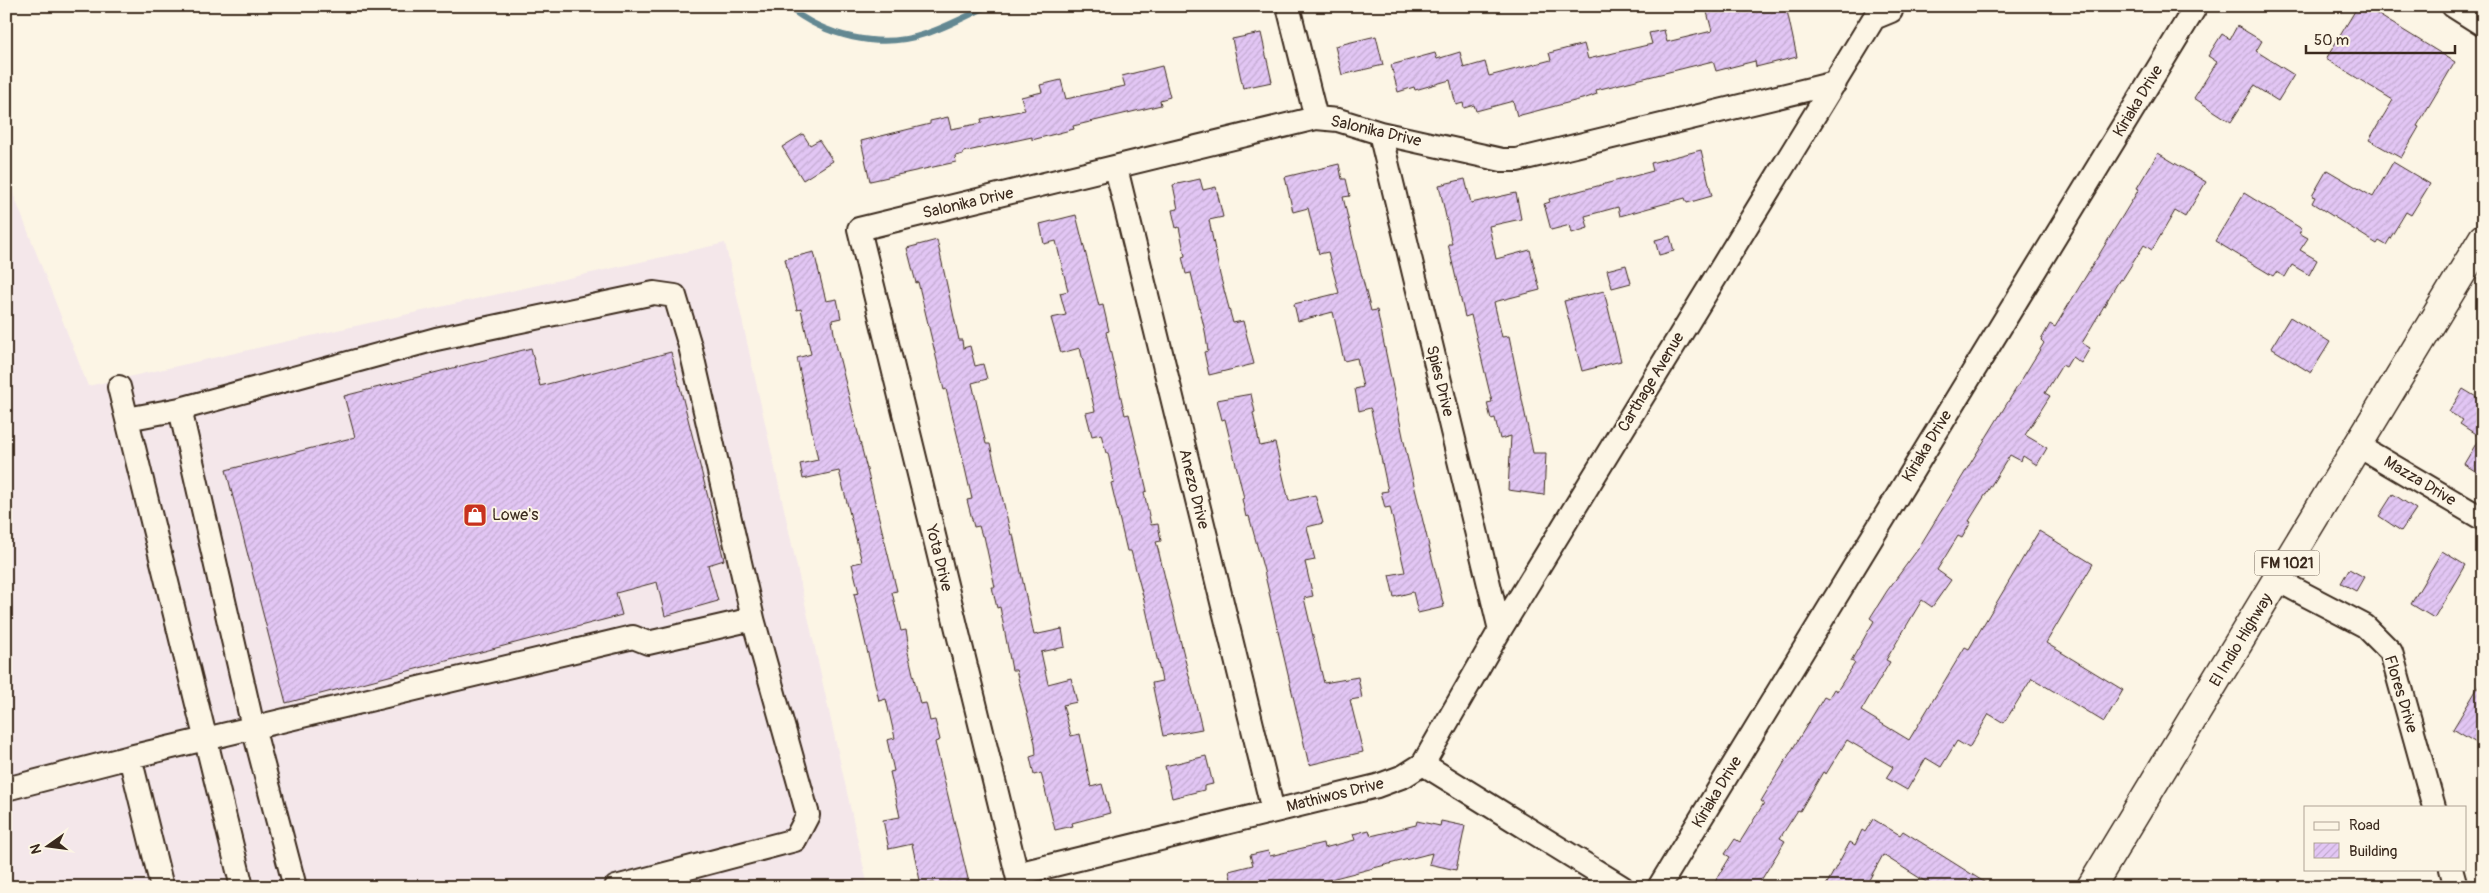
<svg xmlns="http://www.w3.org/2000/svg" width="2489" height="893" viewBox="0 0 2489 893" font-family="Pangolin,sans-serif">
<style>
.built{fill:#f4e7ea}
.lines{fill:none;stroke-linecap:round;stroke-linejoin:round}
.stream{stroke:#648892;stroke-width:6}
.building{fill:url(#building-hatch);stroke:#3b2a1e}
.minor-casing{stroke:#3b2a1e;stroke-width:26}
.major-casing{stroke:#3b2a1e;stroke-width:31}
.minor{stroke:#fcf5e5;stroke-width:22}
.major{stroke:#fcf5e5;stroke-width:28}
.labels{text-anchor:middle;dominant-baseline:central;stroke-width:4;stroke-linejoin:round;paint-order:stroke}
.shield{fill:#fcf5e5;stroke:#75675a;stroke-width:1}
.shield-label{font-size:15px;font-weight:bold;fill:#3b2a1e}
.street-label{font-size:16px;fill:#3b2a1e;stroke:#fcf5e5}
.poi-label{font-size:16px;fill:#3b2a1e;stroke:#fcf5e5;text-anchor:start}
</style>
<defs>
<pattern id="building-hatch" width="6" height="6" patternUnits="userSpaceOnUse" patternTransform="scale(1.25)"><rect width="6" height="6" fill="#e2c6f4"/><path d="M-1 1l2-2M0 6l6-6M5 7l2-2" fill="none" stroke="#c3aad1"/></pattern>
</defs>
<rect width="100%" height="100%" fill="#fcf5e5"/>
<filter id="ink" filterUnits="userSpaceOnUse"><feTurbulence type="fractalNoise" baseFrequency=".02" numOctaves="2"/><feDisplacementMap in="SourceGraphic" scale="10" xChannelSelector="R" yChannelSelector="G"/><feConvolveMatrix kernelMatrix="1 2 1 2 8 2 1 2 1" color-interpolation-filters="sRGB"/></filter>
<g filter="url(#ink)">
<path class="built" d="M 6,175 L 88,386 L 725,243 L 868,887 L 6,887 Z"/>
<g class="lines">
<path class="stream" d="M 787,6 C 824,36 879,50 925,34 C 947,27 967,16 988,6"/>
</g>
<path class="building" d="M 1729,6 L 1734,6 L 1735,10 L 1753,6 L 1786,6 L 1797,57 L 1756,67 L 1755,61 L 1716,71 L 1713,61 L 1596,90 L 1597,94 L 1586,98 L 1517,116 L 1513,101 L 1476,111 L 1474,105 L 1464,108 L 1463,103 L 1456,105 L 1450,80 L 1415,90 L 1414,87 L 1398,92 L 1391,65 L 1435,53 L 1437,59 L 1460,52 L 1464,68 L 1485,62 L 1489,76 L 1551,60 L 1549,53 L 1584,44 L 1588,59 L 1652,44 L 1649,33 L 1664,30 L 1667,42 L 1712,31 L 1707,12 Z
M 2358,6 L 2364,6 L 2455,62 L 2417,126 L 2419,127 L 2401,158 L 2369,140 L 2393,100 L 2326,59 Z
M 2237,26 L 2262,41 L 2256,51 L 2294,75 L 2278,101 L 2254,86 L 2231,122 L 2194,98 L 2217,62 L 2208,56 L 2222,34 L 2230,39 Z
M 1261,33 L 1272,82 L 1243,88 L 1232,39 Z
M 1376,36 L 1383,65 L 1342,75 L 1335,46 Z
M 1162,66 L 1170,97 L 1160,100 L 1161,105 L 1073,126 L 1074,129 L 1032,140 L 1032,137 L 963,152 L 963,154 L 955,156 L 956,162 L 870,181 L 861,141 L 930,124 L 930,121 L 948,117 L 951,129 L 982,123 L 981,119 L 1025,110 L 1021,97 L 1042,92 L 1040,85 L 1061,80 L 1066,99 L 1125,86 L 1122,76 Z
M 803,134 L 810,145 L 819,140 L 833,161 L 803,180 L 782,147 Z
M 1701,150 L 1712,196 L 1687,203 L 1685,198 L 1620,216 L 1618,207 L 1585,216 L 1588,228 L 1572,233 L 1570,225 L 1551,230 L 1544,204 L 1550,202 L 1549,199 L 1653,171 L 1651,163 Z
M 2158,153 L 2206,182 L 2185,217 L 2175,211 L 2152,250 L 2144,245 L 2122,280 L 2120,279 L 2082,343 L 2090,348 L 2081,363 L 2072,357 L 2066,367 L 2062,365 L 2045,393 L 2050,396 L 2025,435 L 2047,448 L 2037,465 L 2023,456 L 2021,461 L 2010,455 L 1969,521 L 1971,522 L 1962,538 L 1958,536 L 1937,570 L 1951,580 L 1932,607 L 1922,600 L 1886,660 L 1890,662 L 1861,711 L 1909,740 L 1965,647 L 1969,649 L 2039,531 L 2093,564 L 2046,643 L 2123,690 L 2104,722 L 2032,678 L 2004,723 L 1989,714 L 1969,748 L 1957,741 L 1941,767 L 1926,758 L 1907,790 L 1886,778 L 1893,767 L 1847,740 L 1826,774 L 1823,772 L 1800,811 L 1798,810 L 1780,838 L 1785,841 L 1757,887 L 1712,887 L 1730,857 L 1725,854 L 1735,839 L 1740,842 L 1764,803 L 1761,801 L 1824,697 L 1828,699 L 1834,689 L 1837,691 L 1855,663 L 1851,661 L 1874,621 L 1870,618 L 1887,591 L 1918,549 L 2044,343 L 2041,340 L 2050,324 L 2055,327 L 2139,189 L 2137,188 Z
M 2393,162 L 2430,184 L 2411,215 L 2406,212 L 2386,245 L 2379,241 L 2377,244 L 2312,203 L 2315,197 L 2312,196 L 2327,170 L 2373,197 Z
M 1339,164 L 1342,179 L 1346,179 L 1350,196 L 1343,197 L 1358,261 L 1371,311 L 1377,310 L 1407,456 L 1444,607 L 1418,613 L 1413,592 L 1394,597 L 1389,575 L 1405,572 L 1390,507 L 1385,508 L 1381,492 L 1388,491 L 1371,410 L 1370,408 L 1359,411 L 1355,389 L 1363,387 L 1357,358 L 1344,361 L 1333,312 L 1298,321 L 1294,304 L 1339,293 L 1328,252 L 1319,254 L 1308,208 L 1293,212 L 1285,177 Z
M 1200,179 L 1203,190 L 1216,187 L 1223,217 L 1209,220 L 1220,275 L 1233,323 L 1243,321 L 1254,364 L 1209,375 L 1204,352 L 1208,351 L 1205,331 L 1191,273 L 1186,274 L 1182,257 L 1185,256 L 1179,227 L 1176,228 L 1172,210 L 1178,209 L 1173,185 Z
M 1465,179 L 1471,203 L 1516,193 L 1521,219 L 1489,226 L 1496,259 L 1530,250 L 1540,290 L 1494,302 L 1502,337 L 1509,336 L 1533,453 L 1546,453 L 1544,495 L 1508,490 L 1511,436 L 1500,439 L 1495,418 L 1491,419 L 1487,403 L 1492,402 L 1471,315 L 1465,317 L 1448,244 L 1452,244 L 1439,185 Z
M 2244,193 L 2302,229 L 2299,233 L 2308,238 L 2300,250 L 2317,260 L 2309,275 L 2292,265 L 2285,277 L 2276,272 L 2273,276 L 2215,241 Z
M 1076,215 L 1099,306 L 1103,305 L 1109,331 L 1106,332 L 1125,415 L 1129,414 L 1147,491 L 1144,492 L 1151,525 L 1158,524 L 1161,541 L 1156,542 L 1157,545 L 1202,729 L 1163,736 L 1152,683 L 1162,681 L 1144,600 L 1131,551 L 1127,551 L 1111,483 L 1114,482 L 1108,453 L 1106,453 L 1101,434 L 1092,436 L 1086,413 L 1095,411 L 1080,348 L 1061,353 L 1051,318 L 1066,315 L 1060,293 L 1068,291 L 1056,241 L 1044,244 L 1040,224 Z
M 1670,236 L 1674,251 L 1659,255 L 1655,240 Z
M 937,240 L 959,340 L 962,340 L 963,348 L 970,346 L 975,366 L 983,364 L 987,379 L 972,383 L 986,444 L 990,444 L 1011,535 L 1013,534 L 1034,635 L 1062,629 L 1065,647 L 1041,652 L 1048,684 L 1071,678 L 1077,702 L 1063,705 L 1071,736 L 1080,734 L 1091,787 L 1102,784 L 1110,813 L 1072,823 L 1073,826 L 1055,830 L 1041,773 L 1034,775 L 1030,757 L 1036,755 L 1035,743 L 1016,670 L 1012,670 L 1000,607 L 997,608 L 992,587 L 995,587 L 984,536 L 982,536 L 979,526 L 974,527 L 967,500 L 972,499 L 958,438 L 946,389 L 944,390 L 918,282 L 916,283 L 907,248 Z
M 814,252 L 826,301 L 837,299 L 841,318 L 832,320 L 835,340 L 897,591 L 892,592 L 901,631 L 906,630 L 909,648 L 907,648 L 920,704 L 926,703 L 930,721 L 935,720 L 940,740 L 935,742 L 970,887 L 935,887 L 934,882 L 921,885 L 912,844 L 889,849 L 883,820 L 900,817 L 890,772 L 894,771 L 887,740 L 895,738 L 886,699 L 879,701 L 854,594 L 859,593 L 852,564 L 862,562 L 839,471 L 803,479 L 800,464 L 818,460 L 797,358 L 811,354 L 801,309 L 797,310 L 785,259 Z
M 1626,265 L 1631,283 L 1612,288 L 1607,270 Z
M 1604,291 L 1621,361 L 1582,371 L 1564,301 Z
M 2290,317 L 2330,342 L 2311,373 L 2271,348 Z
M 531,348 L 540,386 L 671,352 L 724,560 L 708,565 L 718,601 L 665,616 L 657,582 L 616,593 L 622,615 L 286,703 L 226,470 L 355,437 L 344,396 Z
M 2463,389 L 2483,401 L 2483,476 L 2464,464 L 2480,437 L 2460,424 L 2463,420 L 2449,412 Z
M 1251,394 L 1255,412 L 1253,413 L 1260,446 L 1275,443 L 1289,501 L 1315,495 L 1323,523 L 1307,527 L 1315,560 L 1305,562 L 1313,596 L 1304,598 L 1324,683 L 1358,677 L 1362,698 L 1350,700 L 1363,752 L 1309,765 L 1264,571 L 1249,516 L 1246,517 L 1242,499 L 1244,498 L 1225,419 L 1222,420 L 1217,400 Z
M 2393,494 L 2416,509 L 2401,531 L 2379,516 Z
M 2442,551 L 2465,565 L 2434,618 L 2411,604 Z
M 2349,569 L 2364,577 L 2356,591 L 2341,583 Z
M 2483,679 L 2483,747 L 2453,729 Z
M 1206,756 L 1213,784 L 1204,786 L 1204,790 L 1172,798 L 1165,766 Z
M 1873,819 L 1900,835 L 1903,831 L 1992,887 L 1934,887 L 1883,855 L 1865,887 L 1825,887 L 1850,842 L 1855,845 L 1862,830 L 1865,832 Z
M 1417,821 L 1440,826 L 1441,821 L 1465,826 L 1456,870 L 1429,864 L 1432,853 L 1300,887 L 1233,887 L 1229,871 L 1253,865 L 1250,855 L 1268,851 L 1270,856 L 1323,843 L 1324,848 L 1355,840 L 1353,834 L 1369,830 L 1371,836 L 1416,825 Z"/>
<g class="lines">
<g class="minor-casing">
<path id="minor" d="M 1288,6 L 1316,118
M 2453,6 L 2483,25
M 1380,133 L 1500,630
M 1116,168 L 1273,811
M 119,387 L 242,887
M 180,409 L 253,727 L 295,887
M 127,419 L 180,409 L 436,339 L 654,293 L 675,296 L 690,346 L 754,623
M 2357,445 L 2483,519
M 2277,580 L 2365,626 L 2391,652 L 2434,807
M 130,757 L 633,637 L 648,643 L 753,619 L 808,815 L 795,840 L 616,887
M 1423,764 L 1500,630 L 1874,18 L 1891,11
M 6,789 L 130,757 L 162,887
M 2451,869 L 2456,887
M 1017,874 L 1377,786 L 1404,776 L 1423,764 L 1622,887
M 1020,887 L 859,229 L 1316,118 L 1338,120 L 1380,133 L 1502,160 L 1517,160 L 1835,83
M 1659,887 L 2196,6"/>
</g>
<g class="major-casing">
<path id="major" d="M 2091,887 L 2483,238"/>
</g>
<use href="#minor" class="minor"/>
<use href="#major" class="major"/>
</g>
</g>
<defs>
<g id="shop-square" transform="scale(1.25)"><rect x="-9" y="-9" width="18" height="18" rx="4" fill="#c8321e" stroke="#fcf5e5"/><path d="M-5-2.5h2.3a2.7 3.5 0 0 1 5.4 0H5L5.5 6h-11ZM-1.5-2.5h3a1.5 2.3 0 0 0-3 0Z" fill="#fff"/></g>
</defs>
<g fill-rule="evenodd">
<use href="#shop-square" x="475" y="515"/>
</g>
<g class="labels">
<rect class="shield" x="2254.5" y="550.5" width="65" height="25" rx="4"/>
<g class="shield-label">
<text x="2287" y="563">FM 1021</text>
</g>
<g class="street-label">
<text transform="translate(2138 101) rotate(-59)">Kiriaka Drive</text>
<text transform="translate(1376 131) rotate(13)">Salonika Drive</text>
<text transform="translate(968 203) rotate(-13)">Salonika Drive</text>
<text transform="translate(1440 381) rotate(76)">Spies Drive</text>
<text transform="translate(1651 382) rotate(-59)">Carthage Avenue</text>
<text transform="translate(1927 446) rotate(-59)">Kiriaka Drive</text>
<text transform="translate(2420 481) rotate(31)">Mazza Drive</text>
<text transform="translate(1194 489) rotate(76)">Anezo Drive</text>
<text transform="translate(939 558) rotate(76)">Yota Drive</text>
<text transform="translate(2241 640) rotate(-59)">El Indio Highway</text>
<text transform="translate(2401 694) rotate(73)">Flores Drive</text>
<text transform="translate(1717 792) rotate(-59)">Kiriaka Drive</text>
<text transform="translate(1335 795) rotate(-14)">Mathiwos Drive</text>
</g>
<g class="poi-label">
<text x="492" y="515">Lowe's</text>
</g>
</g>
<rect width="2489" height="893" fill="none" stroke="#fcf5e5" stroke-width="25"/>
<rect x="12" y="12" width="2464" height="868" fill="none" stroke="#3b2a1e" stroke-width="2" filter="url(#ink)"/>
<rect x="2304" y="806" width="162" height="65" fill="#fcf5e5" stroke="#afa495"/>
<rect x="2314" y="822" width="25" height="8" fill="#fcf5e5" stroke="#afa495"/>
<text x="2349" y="830" font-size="15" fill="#3b2a1e">Road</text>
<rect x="2314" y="843" width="25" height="15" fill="url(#building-hatch)" stroke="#afa495"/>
<text x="2349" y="856" font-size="15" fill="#3b2a1e">Building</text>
<g transform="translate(48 846) rotate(256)" stroke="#fcf5e5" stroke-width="4" paint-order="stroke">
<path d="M0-4L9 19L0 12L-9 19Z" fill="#3b2a1e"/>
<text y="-8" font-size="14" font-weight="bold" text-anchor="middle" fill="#3b2a1e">N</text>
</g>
<path d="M2306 45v8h149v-8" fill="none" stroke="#3b2a1e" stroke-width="2.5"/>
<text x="2314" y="45" font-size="15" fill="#3b2a1e" stroke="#fcf5e5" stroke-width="4" paint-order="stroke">50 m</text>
</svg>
